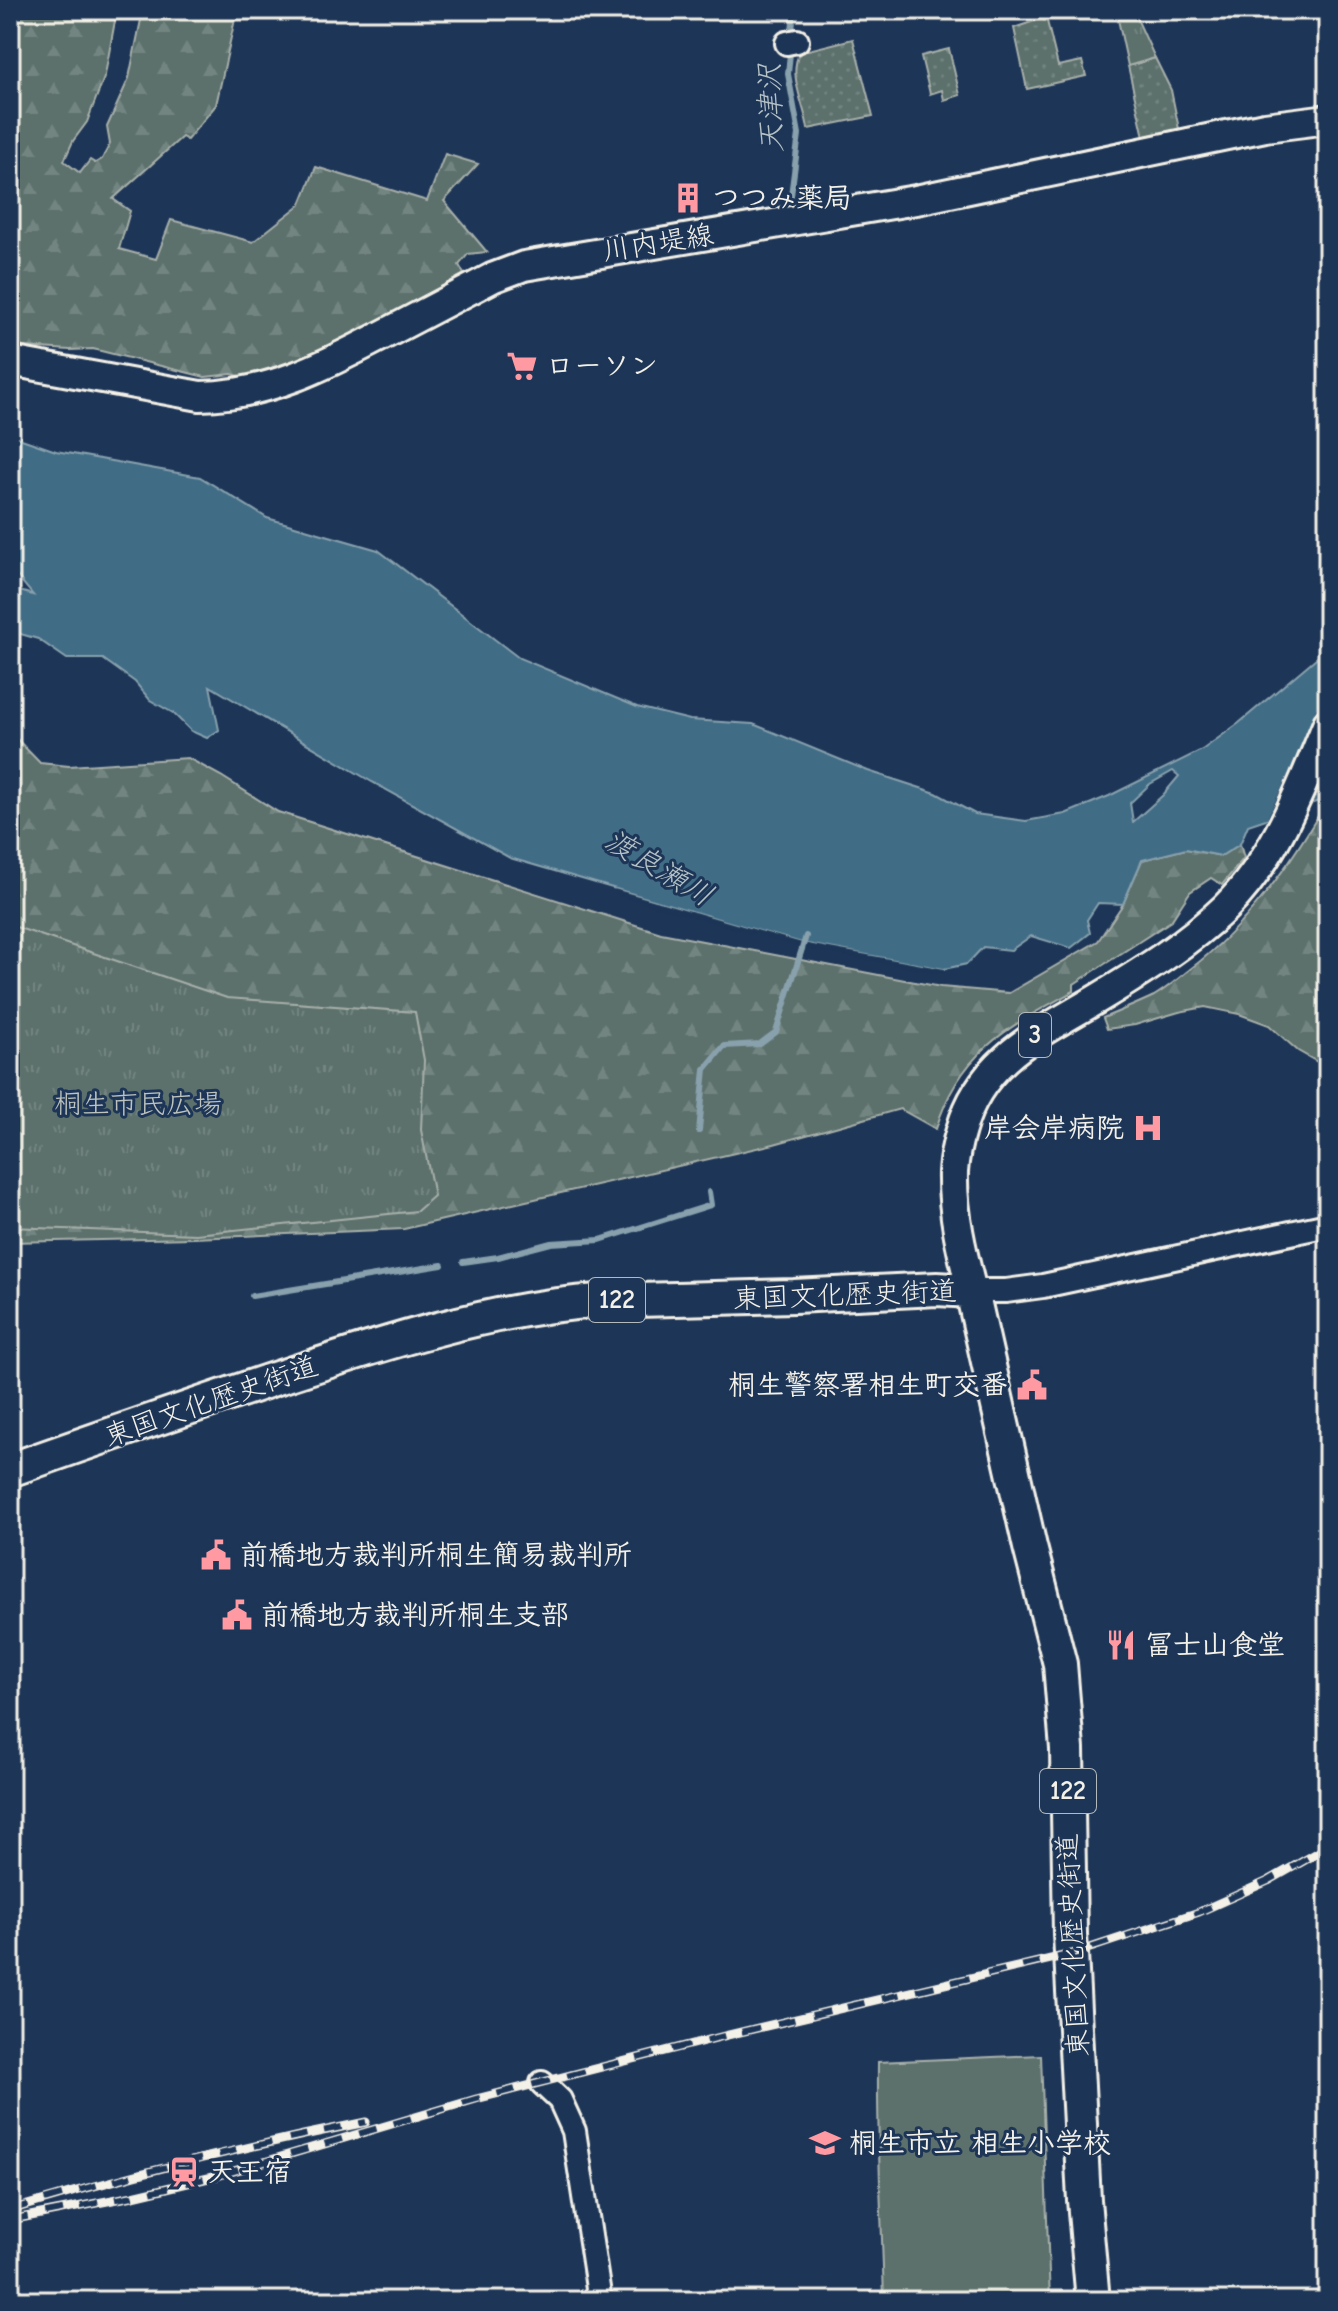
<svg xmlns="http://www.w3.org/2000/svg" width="1338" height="2311" viewBox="0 0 1338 2311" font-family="'Comic Neue','Klee One',sans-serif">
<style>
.grass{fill:url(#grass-dots);stroke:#a8b0aa;stroke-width:2}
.forest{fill:url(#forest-firs);stroke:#a8b0aa;stroke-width:2}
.park{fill:url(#park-tufts);stroke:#a8b0aa;stroke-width:2}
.pitch{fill:#5b706c;stroke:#a8b0aa;stroke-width:2}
.water{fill:#406c86;stroke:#88a1ad;stroke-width:2;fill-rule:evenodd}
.pier{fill:#1d3557}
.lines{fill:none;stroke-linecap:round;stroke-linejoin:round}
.stream{stroke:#88a1ad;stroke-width:6}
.minor-casing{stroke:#f4f1e8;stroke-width:28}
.major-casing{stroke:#f4f1e8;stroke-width:34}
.highway-casing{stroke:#f4f1e8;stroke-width:38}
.minor{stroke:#1d3557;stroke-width:22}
.major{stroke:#1d3557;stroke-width:28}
.highway{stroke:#1d3557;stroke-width:32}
.rail-casing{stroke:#f4f1e8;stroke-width:9}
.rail{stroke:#1d3557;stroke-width:6;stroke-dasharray:18;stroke-linecap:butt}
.labels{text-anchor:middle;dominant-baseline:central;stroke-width:6;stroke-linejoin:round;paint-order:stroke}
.shield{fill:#1d3557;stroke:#b4b9bc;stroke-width:2}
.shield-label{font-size:26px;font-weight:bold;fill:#f4f1e8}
.poi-label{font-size:28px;font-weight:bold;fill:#f4f1e8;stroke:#1d3557;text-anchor:start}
.street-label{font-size:28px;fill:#f4f1e8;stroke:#1d3557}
.park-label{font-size:28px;fill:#bec4bd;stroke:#1d3557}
.water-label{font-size:30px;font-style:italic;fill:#b5c2c6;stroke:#1d3557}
</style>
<defs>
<pattern id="grass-dots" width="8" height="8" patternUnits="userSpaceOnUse" patternTransform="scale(2)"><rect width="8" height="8" fill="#5b706c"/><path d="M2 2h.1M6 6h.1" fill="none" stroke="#738581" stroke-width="1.8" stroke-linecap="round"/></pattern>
<pattern id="forest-firs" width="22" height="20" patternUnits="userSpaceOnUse" patternTransform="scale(2)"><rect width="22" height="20" fill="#5b706c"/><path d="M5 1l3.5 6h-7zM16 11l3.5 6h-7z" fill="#738581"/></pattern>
<pattern id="park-tufts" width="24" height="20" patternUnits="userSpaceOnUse" patternTransform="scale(2)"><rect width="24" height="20" fill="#5b706c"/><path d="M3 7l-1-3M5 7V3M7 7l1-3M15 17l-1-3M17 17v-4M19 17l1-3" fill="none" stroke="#738581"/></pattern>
</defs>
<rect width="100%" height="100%" fill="#1d3557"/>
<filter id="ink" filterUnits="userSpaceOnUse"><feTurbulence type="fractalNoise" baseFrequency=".0125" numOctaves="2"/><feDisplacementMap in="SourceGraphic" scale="16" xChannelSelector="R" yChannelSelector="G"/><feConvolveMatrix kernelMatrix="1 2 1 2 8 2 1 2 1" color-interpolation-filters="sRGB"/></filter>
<g filter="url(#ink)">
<path class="grass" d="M 1046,17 L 1058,66 L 1082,61 L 1086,76 L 1027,89 L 1014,28 Z
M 853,39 L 873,116 L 808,129 C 805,105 787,75 800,52 Z
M 949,49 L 960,95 L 944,100 L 942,90 L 930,94 L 921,56 Z
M 1155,58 L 1171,90 L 1179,129 L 1144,137 L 1128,66 Z"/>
<path class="forest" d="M 10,10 L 117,10 L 105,75 L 87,122 L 73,141 L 64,161 L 80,173 L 90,160 L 95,163 L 102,159 L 110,144 L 107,127 L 129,78 L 143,10 L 237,10 L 216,105 L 187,140 L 182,137 L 113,199 L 130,211 L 119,249 L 156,259 L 171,220 L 253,242 L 301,204 L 316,167 L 427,201 L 445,154 L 478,164 L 444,201 L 487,252 L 468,254 L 459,265 L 464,274 L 330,349 L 250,379 L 232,374 L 205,377 L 93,349 L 70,350 L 10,346 Z
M 10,734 L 14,736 L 40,763 L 69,766 L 188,758 L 221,776 L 278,812 L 661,933 L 941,987 L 1009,993 L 1098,941 L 1123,904 L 1142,860 L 1186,849 L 1221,856 L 1240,844 L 1244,858 L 1222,885 L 1211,878 L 1190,892 L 1171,921 L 1074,984 L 1074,991 C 1008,1027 959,1052 936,1129 L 900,1109 L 774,1144 L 404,1229 L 194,1238 L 10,1242 Z
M 1328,799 L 1328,1068 L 1298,1051 L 1269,1025 L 1239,1014 L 1205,1007 L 1179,1012 L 1135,1025 L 1107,1029 L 1103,1018 C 1120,1011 1137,1004 1154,996 C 1166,989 1178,979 1189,970 C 1249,924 1290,865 1328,799 Z"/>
<path class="park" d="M 1116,10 L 1133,10 L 1155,58 L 1128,66 Z
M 10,925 L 227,998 L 415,1012 L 424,1060 L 421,1130 L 434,1196 L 417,1211 L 196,1234 L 10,1227 Z"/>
<path class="pitch" d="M 1041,2055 L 1050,2301 L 884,2301 C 882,2221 877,2141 878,2062 Z"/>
<path class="water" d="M 10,435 L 56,451 L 200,477 L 267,518 L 378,550 L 519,658 L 637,707 L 690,720 L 753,724 L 868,771 L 936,793 L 975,814 L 1026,821 L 1065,814 L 1109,796 L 1202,750 L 1239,723 L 1328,648 L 1328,798 L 1248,825 L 1240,844 L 1221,856 L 1186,849 L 1142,860 L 1123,904 L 1098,903 L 1087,920 L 1090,933 L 1071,948 L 1031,936 L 1011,950 L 983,947 L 967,964 L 944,969 L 802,943 L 763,932 L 510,858 L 372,782 L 210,686 L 219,730 L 207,738 L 191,731 L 173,713 L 150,700 L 135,682 L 103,659 L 67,659 L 38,639 L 10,631 L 10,588 L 33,595 L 18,577 L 10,572 ZM 1173,771 L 1179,776 L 1163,795 L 1133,822 L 1130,803 L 1150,784 Z"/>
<path class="pier" d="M 1328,681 L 1328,767 L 1311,808 L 1265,823 L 1296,758 Z
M 614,889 L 802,943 L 944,969 L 943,973 L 801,947 L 620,895 Z"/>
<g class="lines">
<path class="stream" d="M 790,203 L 799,134 L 788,74 L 794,10
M 699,1131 L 705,1069 L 724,1046 L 760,1044 L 776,1032 L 806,936
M 463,1262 L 498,1257 L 551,1243 L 600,1240 L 711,1205 L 709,1192
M 252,1296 L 442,1265"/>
<g class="minor-casing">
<path id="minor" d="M 787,43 L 797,41
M 972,1291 L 1006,1291 L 1043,1286 L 1328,1225
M 542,2083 L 560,2100 L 574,2131 L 600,2301"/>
</g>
<g class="major-casing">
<path id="major" d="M 10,361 L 200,396 C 268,395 324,366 383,335 C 420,316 456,297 492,278 L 524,266 L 916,200 L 1265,127 L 1328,119
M 972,1291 C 962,1253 952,1212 953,1172 C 954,1158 957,1143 961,1130 C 981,1057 1043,1032 1102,996 C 1145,970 1188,943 1225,908 C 1276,858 1301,788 1328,723"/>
</g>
<g class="highway-casing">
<path id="highway" d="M 10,1470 C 96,1439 182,1410 268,1381 C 375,1346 485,1309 598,1301 L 794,1296 L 937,1289 L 972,1291 L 1030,1547 L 1060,1664 L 1067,1749 L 1070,1934 L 1084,2200 L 1093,2301"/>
</g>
<use href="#minor" class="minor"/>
<use href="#major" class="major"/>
<use href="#highway" class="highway"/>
<g class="rail-casing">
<path id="rail" d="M 10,2210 C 128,2175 246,2146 366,2122
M 10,2220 L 133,2196 L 217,2176 L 476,2099 L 728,2035 L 1072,1954 L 1199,1912 L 1268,1881 L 1328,1847"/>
</g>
<use href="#rail" class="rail"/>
</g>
</g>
<defs>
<g id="building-bare" transform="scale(2.4)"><path d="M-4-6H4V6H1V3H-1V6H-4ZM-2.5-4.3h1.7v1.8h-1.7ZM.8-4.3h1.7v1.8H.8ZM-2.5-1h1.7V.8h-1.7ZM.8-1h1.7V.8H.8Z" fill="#ff9aa2" stroke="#1d3557" stroke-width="2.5" paint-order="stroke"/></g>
<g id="supermarket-bare" transform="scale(2.4)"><path d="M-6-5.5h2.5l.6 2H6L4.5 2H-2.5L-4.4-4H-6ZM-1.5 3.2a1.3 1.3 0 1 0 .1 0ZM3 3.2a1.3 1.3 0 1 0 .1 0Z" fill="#ff9aa2" stroke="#1d3557" stroke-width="2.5" paint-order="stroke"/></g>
<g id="hospital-bare" transform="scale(2.4)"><path d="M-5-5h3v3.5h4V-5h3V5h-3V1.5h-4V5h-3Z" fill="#ff9aa2" stroke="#1d3557" stroke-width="2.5" paint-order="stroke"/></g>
<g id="civic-bare" transform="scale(2.4)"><path d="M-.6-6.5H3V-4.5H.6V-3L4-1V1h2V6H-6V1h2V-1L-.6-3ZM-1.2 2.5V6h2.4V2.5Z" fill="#ff9aa2" stroke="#1d3557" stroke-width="2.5" paint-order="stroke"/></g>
<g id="restaurant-bare" transform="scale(2.4)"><path d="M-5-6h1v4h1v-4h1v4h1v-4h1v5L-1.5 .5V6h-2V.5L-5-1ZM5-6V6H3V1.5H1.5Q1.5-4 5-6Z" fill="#ff9aa2" stroke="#1d3557" stroke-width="2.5" paint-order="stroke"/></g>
<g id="school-bare" transform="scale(2.4)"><path d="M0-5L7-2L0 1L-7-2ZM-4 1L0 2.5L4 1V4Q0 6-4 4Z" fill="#ff9aa2" stroke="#1d3557" stroke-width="2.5" paint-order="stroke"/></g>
<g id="station-bare" transform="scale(2.4)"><path d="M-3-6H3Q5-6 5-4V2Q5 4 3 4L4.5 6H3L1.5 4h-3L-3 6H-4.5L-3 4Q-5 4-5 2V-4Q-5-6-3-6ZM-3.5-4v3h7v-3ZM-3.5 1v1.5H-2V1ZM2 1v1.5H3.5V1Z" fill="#ff9aa2" stroke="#1d3557" stroke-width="2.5" paint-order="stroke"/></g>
</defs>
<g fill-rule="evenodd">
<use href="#building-bare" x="688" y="198"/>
<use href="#supermarket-bare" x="522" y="366"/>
<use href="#hospital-bare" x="1148" y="1128"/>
<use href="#civic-bare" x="1032" y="1385"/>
<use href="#civic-bare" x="216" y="1555"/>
<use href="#civic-bare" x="237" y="1615"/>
<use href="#restaurant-bare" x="1121" y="1645"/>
<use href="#school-bare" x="825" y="2143"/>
<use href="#station-bare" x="184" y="2172"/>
</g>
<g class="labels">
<g class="shield">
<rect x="1019" y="1013" width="32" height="44" rx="6"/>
<rect x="589" y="1278" width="56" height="44" rx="6"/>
<rect x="1040" y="1769" width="56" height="44" rx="6"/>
</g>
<g class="shield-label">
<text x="1035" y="1035">3</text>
<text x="617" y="1300">122</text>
<text x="1068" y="1791">122</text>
</g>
<g class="poi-label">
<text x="712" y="198">つつみ薬局</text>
<text x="546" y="366">ローソン</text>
<text x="1124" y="1128" text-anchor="end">岸会岸病院</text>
<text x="1008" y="1385" text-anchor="end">桐生警察署相生町交番</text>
<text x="240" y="1555">前橋地方裁判所桐生簡易裁判所</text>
<text x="261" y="1615">前橋地方裁判所桐生支部</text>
<text x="1145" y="1645">冨士山食堂</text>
<text x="849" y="2143">桐生市立 相生小学校</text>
<text x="208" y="2172">天王宿</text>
</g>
<g class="street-label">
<text transform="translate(658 243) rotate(-9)">川内堤線</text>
<text transform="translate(845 1295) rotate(-2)">東国文化歴史街道</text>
<text transform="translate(211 1401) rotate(-19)">東国文化歴史街道</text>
<text transform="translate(1073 1945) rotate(-93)">東国文化歴史街道</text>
</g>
<g class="park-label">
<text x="138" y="1104">桐生市民広場</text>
</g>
<g class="water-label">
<text transform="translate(771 108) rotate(-92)">天津沢</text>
<text transform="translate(659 868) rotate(31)">渡良瀬川</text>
</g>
</g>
<rect width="1338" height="2311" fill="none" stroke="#1d3557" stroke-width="40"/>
<rect x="20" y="20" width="1298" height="2271" fill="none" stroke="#f4f1e8" stroke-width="3" filter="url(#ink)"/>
</svg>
